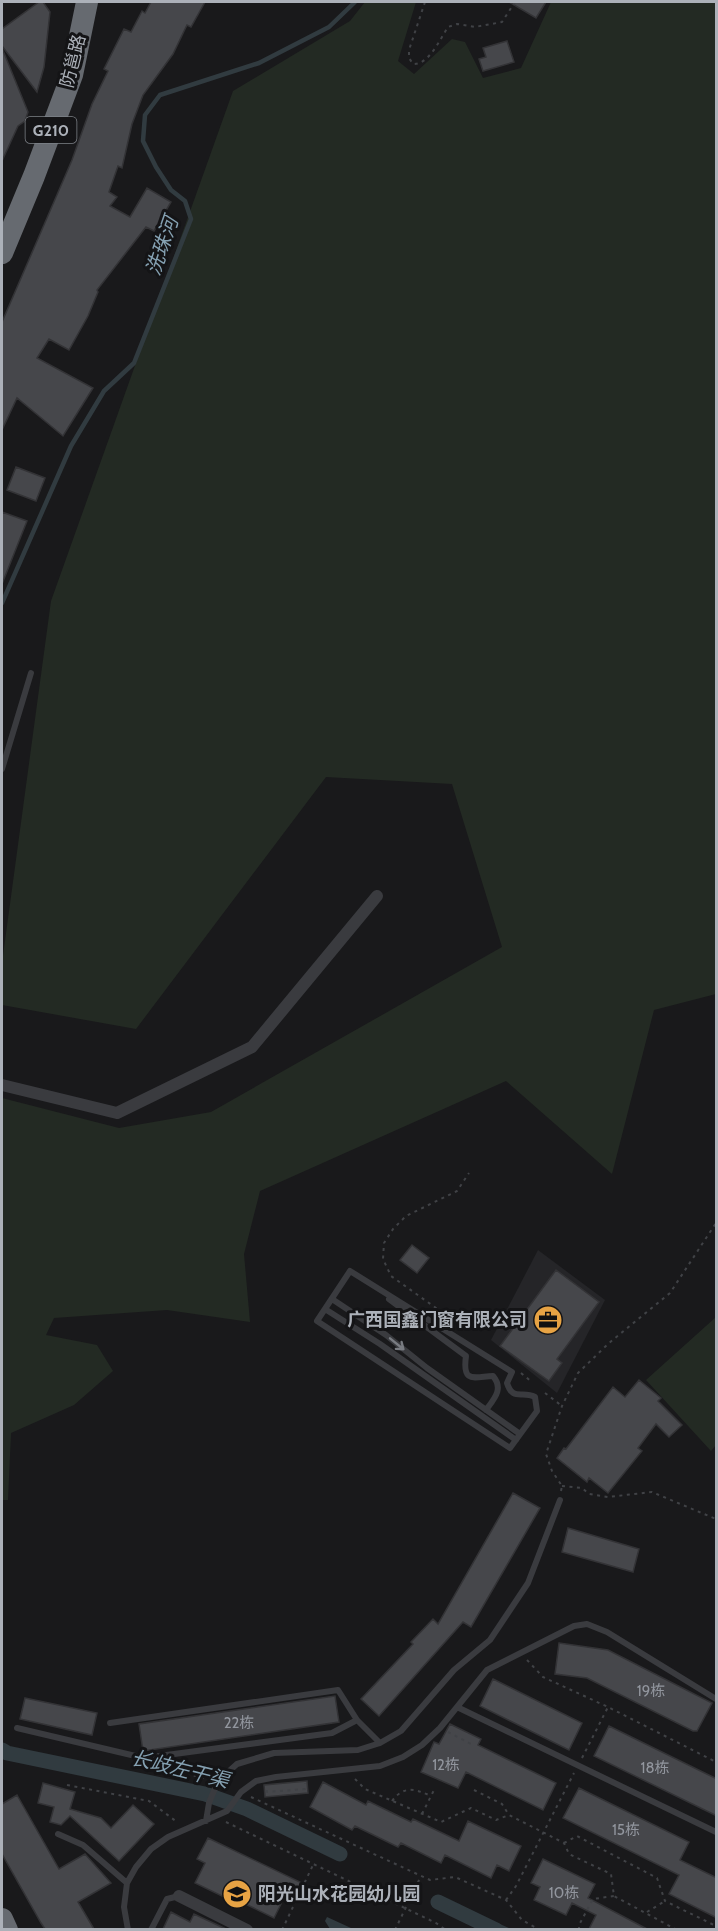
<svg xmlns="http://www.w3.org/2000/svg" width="718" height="1931" viewBox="0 0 718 1931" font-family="Cabin,'Noto Sans SC',sans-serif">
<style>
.built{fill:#252528}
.green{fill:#232a23}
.water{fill:#313b40}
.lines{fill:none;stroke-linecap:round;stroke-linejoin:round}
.stream{stroke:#313b40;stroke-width:4.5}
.canal{stroke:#313b40;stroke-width:15}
.building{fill:#46474b;stroke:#333336;stroke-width:1.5}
.path{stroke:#404246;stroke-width:2;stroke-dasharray:3 4.5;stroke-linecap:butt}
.lane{stroke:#3a3b3f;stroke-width:6}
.street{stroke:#3a3b3f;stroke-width:12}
.highway{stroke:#666a70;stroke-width:22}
.oneway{stroke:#797c82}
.labels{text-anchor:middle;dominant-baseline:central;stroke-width:6;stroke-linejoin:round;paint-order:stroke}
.number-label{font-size:15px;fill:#92969e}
.shield{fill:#141416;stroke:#7e8288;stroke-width:1.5}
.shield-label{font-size:16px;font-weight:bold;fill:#acb1b9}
.street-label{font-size:18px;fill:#acb1b9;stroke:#141416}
.poi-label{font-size:18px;font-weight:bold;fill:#acb1b9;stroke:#141416;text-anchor:end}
.water-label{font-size:20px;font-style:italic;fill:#85a1b2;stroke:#141416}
</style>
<rect width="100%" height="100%" fill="#19191b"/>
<path class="built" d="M 538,1250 L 605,1300 L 557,1393 L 491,1340 Z"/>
<path class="green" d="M 365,2 L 416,2 L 398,61 L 414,74 L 452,39 L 465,42 L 483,78 L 521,68 L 551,2 L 716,2 L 716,994 L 654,1010 L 612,1174 L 506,1081 L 260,1191 L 244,1254 L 250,1322 L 167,1310 L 54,1318 L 46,1335 L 97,1345 L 113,1371 L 74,1405 L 11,1433 L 8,1500 L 2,1500 L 2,1098 L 119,1128 L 211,1112 L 502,947 L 452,784 L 326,777 L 136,1029 L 2,1005 L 2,963 L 51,601 L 233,91 L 350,21 Z
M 716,1317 L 716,1445 L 711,1451 L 646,1380 Z"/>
<path class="water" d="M 327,1917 L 351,1928 L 350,1929 L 330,1929 L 325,1921 Z
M 484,1917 L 511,1929 L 478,1929 Z"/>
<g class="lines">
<path class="stream" d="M 2,603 L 71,446 L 104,391 L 134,363 L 191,219 L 185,201 L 171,190 L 156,167 L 143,141 L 145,115 L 160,95 L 259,63 L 329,27 L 355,2"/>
<path class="canal" d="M 2,1750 L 7,1753 L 205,1794 L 247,1809 L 340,1854
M 438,1902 L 496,1930"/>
</g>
<path class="building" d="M 39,2 L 43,2 L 50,12 L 44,67 L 37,92 L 2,46 L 2,29 Z
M 151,2 L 205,2 L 191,27 L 187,25 L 173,54 L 143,95 L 132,124 L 122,168 L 118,166 L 109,192 L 117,197 L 110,206 L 130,217 L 147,188 L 171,202 L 154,231 L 146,227 L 97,290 L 98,292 L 88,316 L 69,350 L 49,339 L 37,358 L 93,388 L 63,436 L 17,398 L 2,430 L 2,322 L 72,160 L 92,104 L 108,71 L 104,69 L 124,29 L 131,32 L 142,11 L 145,13 Z
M 509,2 L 546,2 L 536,18 Z
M 507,41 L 514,62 L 483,71 L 479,59 L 486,57 L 483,48 Z
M 2,48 L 28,112 L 25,121 L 18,126 L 2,161 Z
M 16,467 L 45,478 L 36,501 L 7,490 Z
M 2,512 L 27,521 L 2,584 Z
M 412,1245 L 429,1258 L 417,1273 L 400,1260 Z
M 556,1270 L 599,1302 L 557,1359 L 562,1363 L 549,1381 L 500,1346 Z
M 639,1380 L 661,1398 L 658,1401 L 682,1425 L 669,1437 L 656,1424 L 638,1448 L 642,1451 L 608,1493 L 589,1478 L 587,1482 L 557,1458 L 564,1448 L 566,1449 L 613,1387 L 625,1397 Z
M 513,1493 L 540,1508 L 471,1627 L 463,1622 L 379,1716 L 361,1699 L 413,1644 L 411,1642 L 433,1619 L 438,1624 Z
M 568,1528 L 639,1549 L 633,1572 L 562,1552 Z
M 559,1643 L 608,1650 L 712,1703 L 697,1731 L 693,1731 L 587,1678 L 555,1674 Z
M 493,1679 L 582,1723 L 569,1750 L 480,1706 Z
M 335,1696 L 339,1722 L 143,1751 L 139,1724 Z
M 25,1698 L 97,1713 L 92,1735 L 20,1719 Z
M 450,1724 L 481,1739 L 478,1745 L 556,1783 L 543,1810 L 466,1772 L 458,1788 L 421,1772 L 434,1742 L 439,1744 Z
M 609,1726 L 717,1779 L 717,1816 L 594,1756 Z
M 307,1781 L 308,1793 L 265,1797 L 264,1785 Z
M 323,1782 L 366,1805 L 368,1801 L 411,1822 L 413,1819 L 459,1841 L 468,1821 L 521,1846 L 509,1871 L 497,1865 L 491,1878 L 445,1855 L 441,1863 L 401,1843 L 398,1847 L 355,1826 L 352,1830 L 310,1807 Z
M 43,1783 L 75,1792 L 70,1809 L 101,1818 L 111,1828 L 133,1805 L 154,1824 L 119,1861 L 70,1816 L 61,1825 L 50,1822 L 54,1807 L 38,1803 Z
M 579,1788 L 689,1842 L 680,1860 L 717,1878 L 717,1918 L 669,1894 L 679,1875 L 563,1818 Z
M 17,1795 L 59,1869 L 85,1854 L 111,1883 L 78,1902 L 94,1929 L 45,1929 L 41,1923 L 2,1854 L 2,1804 Z
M 208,1838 L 302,1883 L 294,1900 L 285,1896 L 274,1918 L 227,1895 L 226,1898 L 195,1883 L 205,1863 L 197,1859 Z
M 543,1859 L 595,1884 L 588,1898 L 647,1929 L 589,1929 L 596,1915 L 572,1903 L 566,1915 L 534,1900 L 540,1887 L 531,1883 Z
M 171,1912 L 190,1922 L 194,1914 L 226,1929 L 163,1929 Z"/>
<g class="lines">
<path class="path" d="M 425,2 L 409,50 L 409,58 L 413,64 C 429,65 440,39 448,27 L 457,24 L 475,27 L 502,22 L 515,2
M 467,1330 L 391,1276 L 383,1259 L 384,1243 L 393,1229 L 406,1216 L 457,1191 L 469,1173
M 521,1373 L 532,1382
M 545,1393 L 562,1406
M 562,1486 L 582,1488 L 589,1494 L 608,1497 L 652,1492 L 716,1519
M 561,1491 L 562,1486 L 552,1471 L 546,1454 L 562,1406 L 578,1373 L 609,1343 L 670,1293 L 716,1223
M 527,1660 L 543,1677 L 608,1707 L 716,1762
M 448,1732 L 473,1745
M 582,1758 L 608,1707
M 157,1768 L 210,1779
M 355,1779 L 365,1789 L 441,1822 L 471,1808 L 496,1820 L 509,1815 L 564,1843 L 569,1854 L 611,1874 L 614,1896 L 677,1930
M 67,1785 L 149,1801 L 177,1822
M 267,1790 L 267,1792 L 305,1789 L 305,1783
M 474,1790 L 502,1804 L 509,1815
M 251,1797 L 430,1880 L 455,1877 L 506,1900 L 522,1920 L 540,1930
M 392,1801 C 404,1785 415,1789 431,1796
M 422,1814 L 434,1790
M 226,1822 L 436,1923 L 446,1930
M 564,1843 L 577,1836 L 657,1878 L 665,1901 L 716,1926
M 506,1900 L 516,1886 L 574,1773
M 647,1912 L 665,1901
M 282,1930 L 313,1865
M 395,1930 L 421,1876
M 579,1930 L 579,1925 L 593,1899 L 614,1896"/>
<path class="lane" d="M 2,769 L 31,673
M 350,1271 L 512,1372 L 507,1383 C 513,1402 522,1390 535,1397 L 537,1411 L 510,1448 L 317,1321 Z
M 332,1299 L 386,1335 L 427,1368 L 520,1434
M 389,1299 L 466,1356 C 462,1384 474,1377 493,1376 C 504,1389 494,1399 486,1410
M 325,1309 L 380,1344 L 516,1440
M 457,1707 L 716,1832
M 110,1723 L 338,1690 L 357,1720 L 380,1743
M 17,1728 L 144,1758 L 332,1733 L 357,1720
M 206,1821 L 209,1803 L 218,1781 L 237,1764 L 274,1753 L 358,1750 L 380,1743 L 401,1731 L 454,1670 L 490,1640 L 528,1583 L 560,1500
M 58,1834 L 83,1845 L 127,1883
M 128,1930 L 124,1907 L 127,1883 L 136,1867 L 151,1849 L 168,1837 L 227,1811 L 241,1792 L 256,1781 L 276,1777 L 380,1766 L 403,1757 L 422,1745 L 440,1728 L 487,1670 L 574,1626 L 587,1624 L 607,1632 L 716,1699
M 151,1930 L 167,1899 L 179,1896"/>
<path class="street" d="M 2,1085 L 117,1113 L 252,1047 L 377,896
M 179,1896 L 247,1930"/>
<path class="highway" d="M 2,253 L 34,176 L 72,75 L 87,2
M 2,1919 L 7,1930"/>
</g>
<defs><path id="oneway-shaft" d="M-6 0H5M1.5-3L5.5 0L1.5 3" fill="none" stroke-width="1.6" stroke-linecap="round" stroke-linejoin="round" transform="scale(1.5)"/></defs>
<use class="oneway" href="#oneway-shaft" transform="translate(397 1344) rotate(39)"/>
<defs>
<g id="office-disc" transform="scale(1.5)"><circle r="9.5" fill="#e7a344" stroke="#141416"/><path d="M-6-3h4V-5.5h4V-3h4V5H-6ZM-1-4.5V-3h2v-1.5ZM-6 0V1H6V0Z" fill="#111"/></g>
<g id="school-disc" transform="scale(1.5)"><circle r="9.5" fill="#e7a344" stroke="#141416"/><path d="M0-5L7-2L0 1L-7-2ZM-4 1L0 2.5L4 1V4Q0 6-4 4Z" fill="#111"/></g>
</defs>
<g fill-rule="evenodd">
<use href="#office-disc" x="548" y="1320"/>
<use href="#school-disc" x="237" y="1894"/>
</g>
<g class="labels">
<g class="number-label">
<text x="651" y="1691">19栋</text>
<text x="239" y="1723">22栋</text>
<text x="446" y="1765">12栋</text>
<text x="655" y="1768">18栋</text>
<text x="626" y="1830">15栋</text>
<text x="564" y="1893">10栋</text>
</g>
<rect class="shield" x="25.5" y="117" width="51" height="26" rx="4.5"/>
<g class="shield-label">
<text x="51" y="130">G210</text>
</g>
<g class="street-label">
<text transform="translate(73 61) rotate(-76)">防邕路</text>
</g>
<g class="poi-label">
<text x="527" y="1320">广西国鑫门窗有限公司</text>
<text x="258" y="1894" text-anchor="start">阳光山水花园幼儿园</text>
</g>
<g class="water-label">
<text transform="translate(162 246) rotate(-71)">洗珠河</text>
<text transform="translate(180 1769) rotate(14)">长歧左干渠</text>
</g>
</g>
<rect width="718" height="1931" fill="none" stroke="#acb1b9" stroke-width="6"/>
</svg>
